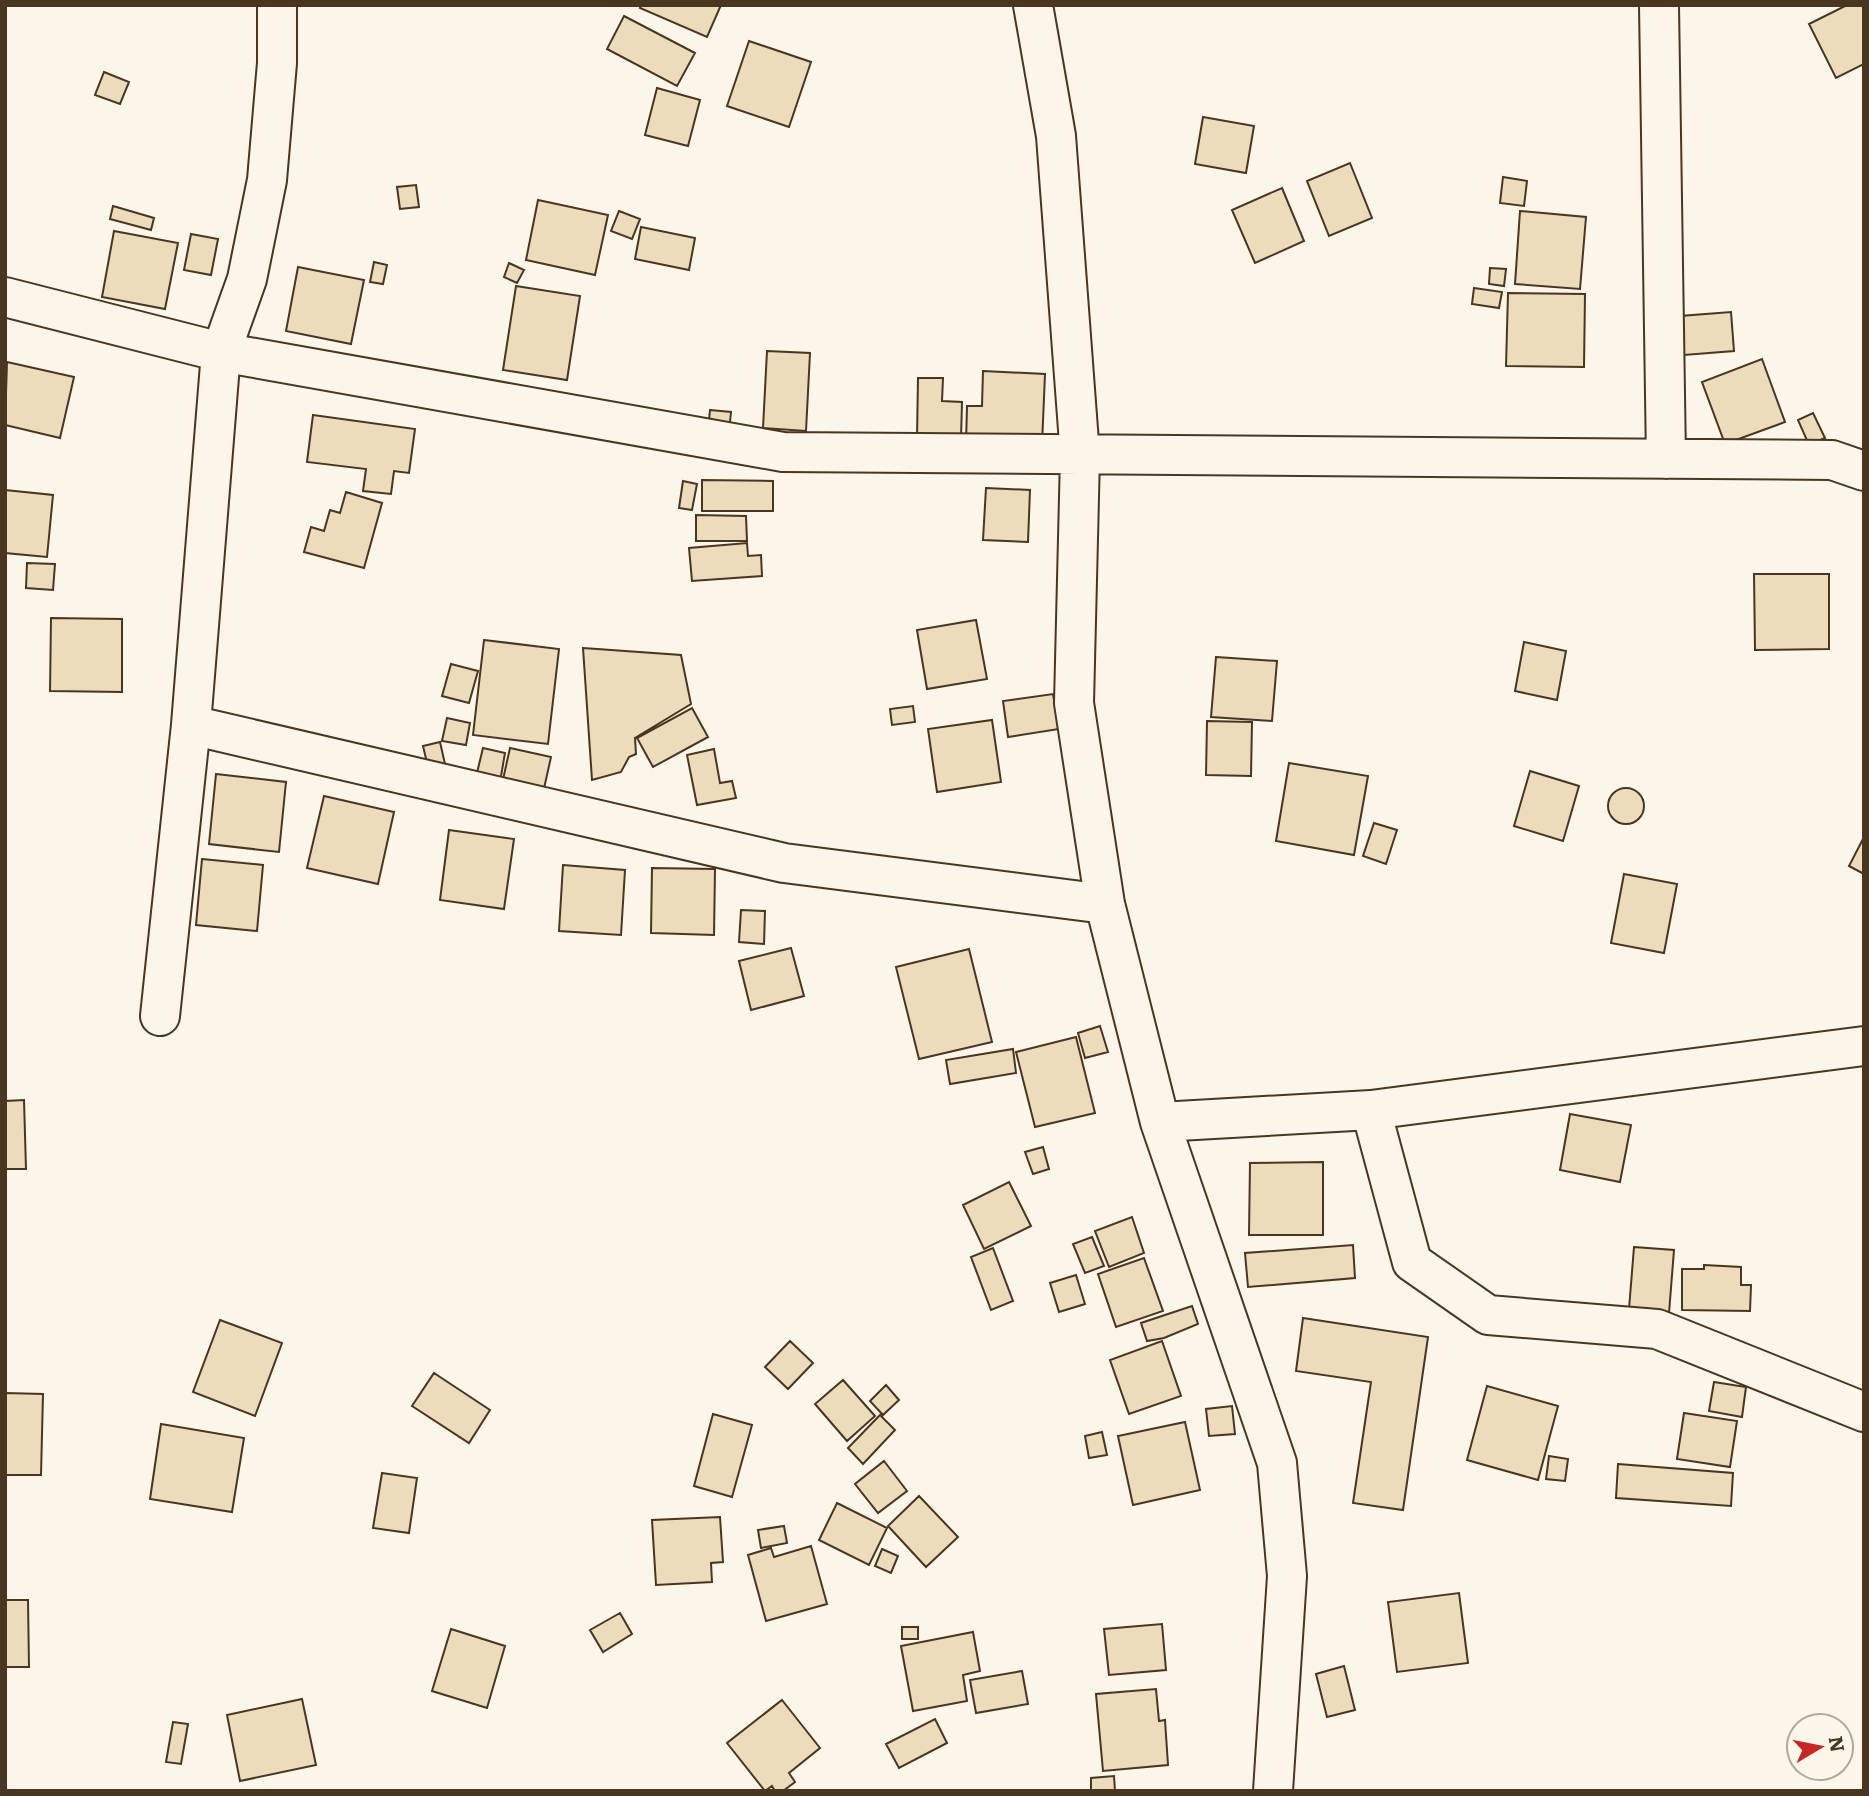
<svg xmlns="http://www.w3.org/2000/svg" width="1869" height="1796" viewBox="0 0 1869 1796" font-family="Literata,serif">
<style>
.building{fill:#ecdcbc;stroke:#4a3520;stroke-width:2}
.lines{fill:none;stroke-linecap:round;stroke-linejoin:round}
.minor-casing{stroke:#4a3520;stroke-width:42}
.minor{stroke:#fbf6e9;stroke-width:38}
</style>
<rect width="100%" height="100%" fill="#fbf6e9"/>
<path class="building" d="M 641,5 L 721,5 L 707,37 L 640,8 Z
M 1847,5 L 1864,5 L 1864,64 L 1836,78 L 1809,24 Z
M 624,16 L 695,53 L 677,86 L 607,49 Z
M 749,41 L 811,62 L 789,127 L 727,106 Z
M 104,72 L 129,82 L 120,104 L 95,95 Z
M 657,88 L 700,100 L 688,146 L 645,135 Z
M 1203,117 L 1254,126 L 1246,173 L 1195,164 Z
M 1350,163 L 1372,218 L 1329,236 L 1307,181 Z
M 1503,177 L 1527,181 L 1524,206 L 1500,203 Z
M 416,185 L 419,207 L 400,209 L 397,187 Z
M 1282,188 L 1304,241 L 1255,263 L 1232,210 Z
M 538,200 L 608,215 L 595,275 L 526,260 Z
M 113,206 L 154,218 L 151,230 L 110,219 Z
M 619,211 L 640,219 L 632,239 L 611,231 Z
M 1520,211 L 1586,217 L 1580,289 L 1515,284 Z
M 641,227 L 695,238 L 689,270 L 635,259 Z
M 114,231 L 178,243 L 165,309 L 102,297 Z
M 191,234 L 218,239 L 211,275 L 184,270 Z
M 374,262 L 387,265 L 383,284 L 370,282 Z
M 509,263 L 524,270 L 517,283 L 504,277 Z
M 298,267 L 364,280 L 351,344 L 286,331 Z
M 1490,268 L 1506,269 L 1504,286 L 1489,284 Z
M 516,286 L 580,296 L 567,380 L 503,370 Z
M 1474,288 L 1502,292 L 1499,308 L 1472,304 Z
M 1508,293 L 1585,294 L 1584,367 L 1506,366 Z
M 1731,312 L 1734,351 L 1684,355 L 1680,316 Z
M 767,351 L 810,353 L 806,431 L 763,428 Z
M 1762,359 L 1785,422 L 1725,444 L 1702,382 Z
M 7,362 L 74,377 L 60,438 L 5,425 Z
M 983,371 L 1045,374 L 1042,445 L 966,443 L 967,406 L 982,406 Z
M 918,378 L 943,378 L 942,401 L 962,402 L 961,439 L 917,438 Z
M 710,410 L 731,412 L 729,432 L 708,431 Z
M 1813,413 L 1825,438 L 1809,445 L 1798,420 Z
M 313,415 L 415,429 L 409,473 L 394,471 L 391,494 L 363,491 L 366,469 L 307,462 Z
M 702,480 L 773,481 L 773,511 L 702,511 Z
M 683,481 L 697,484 L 692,510 L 679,508 Z
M 986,488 L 1030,490 L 1028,542 L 983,540 Z
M 5,490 L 53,495 L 47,557 L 5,553 Z
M 346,492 L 382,503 L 364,568 L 304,552 L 311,527 L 324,531 L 330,510 L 340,513 Z
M 696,515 L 746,516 L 747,541 L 696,541 Z
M 747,543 L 748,556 L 761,555 L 762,576 L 692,581 L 689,548 Z
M 27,563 L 55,564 L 53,590 L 26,588 Z
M 1754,574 L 1829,574 L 1829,649 L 1755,650 Z
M 51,618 L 122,619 L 122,692 L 50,691 Z
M 976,620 L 987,679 L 927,689 L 917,630 Z
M 484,640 L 559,649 L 548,744 L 473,735 Z
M 1524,642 L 1566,651 L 1557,700 L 1515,691 Z
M 583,648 L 681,655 L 691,704 L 635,738 L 636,754 L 629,757 L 621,772 L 592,780 Z
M 1216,657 L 1277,661 L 1272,721 L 1211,717 Z
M 451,664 L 478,671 L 469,703 L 442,696 Z
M 1053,694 L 1059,729 L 1008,737 L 1003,701 Z
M 913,706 L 915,722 L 892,725 L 890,709 Z
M 692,708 L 708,737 L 653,767 L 637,738 Z
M 447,718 L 470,723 L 466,745 L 442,741 Z
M 992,720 L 1001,782 L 937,792 L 928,729 Z
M 1207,721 L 1252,722 L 1251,776 L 1206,775 Z
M 440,742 L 445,764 L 428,767 L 423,746 Z
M 483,748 L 505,753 L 500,782 L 476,777 Z
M 510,748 L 551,757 L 543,793 L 502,784 Z
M 714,749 L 720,783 L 732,781 L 736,798 L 697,805 L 687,755 Z
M 1289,763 L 1368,776 L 1354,855 L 1276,841 Z
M 1530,771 L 1579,786 L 1563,841 L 1514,826 Z
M 216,774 L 286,782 L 279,852 L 209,844 Z
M1608 806a18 18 0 1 1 36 0a18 18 0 1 1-36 0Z
M 324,796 L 394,812 L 378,884 L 307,868 Z
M 1374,823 L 1397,830 L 1386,864 L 1363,856 Z
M 449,830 L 514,839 L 504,909 L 440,900 Z
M 1864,837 L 1864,874 L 1849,866 Z
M 202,859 L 263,865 L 257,931 L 196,925 Z
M 563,865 L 625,870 L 621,935 L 559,931 Z
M 652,868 L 715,869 L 714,935 L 651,933 Z
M 1624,874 L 1677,884 L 1664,953 L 1611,943 Z
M 741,910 L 765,911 L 764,944 L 739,942 Z
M 791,948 L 804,996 L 751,1010 L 739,961 Z
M 969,949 L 992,1042 L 919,1059 L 896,967 Z
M 1100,1026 L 1108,1052 L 1085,1058 L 1078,1033 Z
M 1076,1037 L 1095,1113 L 1035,1127 L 1016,1052 Z
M 1013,1049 L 1016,1073 L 950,1084 L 946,1060 Z
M 24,1100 L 26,1169 L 5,1169 L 5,1101 Z
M 1570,1114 L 1631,1125 L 1620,1182 L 1560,1170 Z
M 1043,1147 L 1049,1169 L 1033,1174 L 1025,1152 Z
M 1323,1162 L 1323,1235 L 1249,1235 L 1250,1163 Z
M 1009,1182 L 1031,1226 L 984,1249 L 963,1205 Z
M 1132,1217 L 1144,1253 L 1109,1267 L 1095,1231 Z
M 1092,1237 L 1104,1266 L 1085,1273 L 1073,1244 Z
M 1353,1245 L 1355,1278 L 1248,1287 L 1245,1253 Z
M 1634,1247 L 1674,1250 L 1669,1313 L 1629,1309 Z
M 993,1248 L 1013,1301 L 991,1310 L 971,1257 Z
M 1144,1258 L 1163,1311 L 1116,1327 L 1098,1274 Z
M 1704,1265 L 1741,1267 L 1741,1285 L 1751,1285 L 1750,1311 L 1682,1310 L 1682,1269 L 1704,1269 Z
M 1076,1275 L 1085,1304 L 1059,1312 L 1050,1283 Z
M 1192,1306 L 1198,1324 L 1164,1338 L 1147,1341 L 1141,1323 Z
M 1303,1318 L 1428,1337 L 1403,1510 L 1353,1503 L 1371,1382 L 1296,1371 Z
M 220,1320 L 282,1343 L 255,1416 L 193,1392 Z
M 790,1341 L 813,1363 L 788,1389 L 765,1367 Z
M 1162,1341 L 1181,1396 L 1129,1414 L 1110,1360 Z
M 434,1373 L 490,1410 L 469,1443 L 412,1406 Z
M 843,1380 L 875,1416 L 847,1441 L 815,1404 Z
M 1714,1382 L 1746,1387 L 1742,1417 L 1709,1411 Z
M 886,1385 L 899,1400 L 883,1415 L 870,1401 Z
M 1487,1386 L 1558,1406 L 1538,1480 L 1467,1460 Z
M 5,1393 L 43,1394 L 41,1475 L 5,1475 Z
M 1232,1406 L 1235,1434 L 1209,1436 L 1206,1409 Z
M 1684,1413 L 1737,1421 L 1730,1467 L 1677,1459 Z
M 713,1414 L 752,1425 L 732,1497 L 694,1486 Z
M 880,1415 L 895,1430 L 863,1464 L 848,1448 Z
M 1185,1422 L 1200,1490 L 1133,1505 L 1118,1436 Z
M 161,1424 L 244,1438 L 232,1512 L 150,1499 Z
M 1102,1432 L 1107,1455 L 1089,1458 L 1085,1436 Z
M 1549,1456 L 1568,1459 L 1565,1481 L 1546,1479 Z
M 884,1461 L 907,1491 L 878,1513 L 855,1484 Z
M 1618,1464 L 1733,1473 L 1731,1506 L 1616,1498 Z
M 382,1473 L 417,1478 L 409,1533 L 373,1528 Z
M 919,1496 L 958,1537 L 926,1567 L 888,1526 Z
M 837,1503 L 887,1528 L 869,1565 L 819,1540 Z
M 720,1517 L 723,1562 L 711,1563 L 712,1582 L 656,1585 L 652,1520 Z
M 784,1526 L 787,1543 L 761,1548 L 758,1530 Z
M 811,1546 L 827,1604 L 766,1621 L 748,1555 L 771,1548 L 774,1557 Z
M 882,1549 L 898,1556 L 891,1573 L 875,1566 Z
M 1459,1593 L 1468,1663 L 1397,1672 L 1388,1602 Z
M 5,1600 L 28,1600 L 29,1667 L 5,1667 Z
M 620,1613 L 632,1634 L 603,1652 L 590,1630 Z
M 1162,1624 L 1166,1670 L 1109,1675 L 1104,1629 Z
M 902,1627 L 918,1627 L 918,1639 L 902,1639 Z
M 451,1629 L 505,1646 L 487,1708 L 432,1691 Z
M 973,1632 L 980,1671 L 963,1675 L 967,1701 L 913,1711 L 901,1646 Z
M 1344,1666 L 1355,1710 L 1327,1717 L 1316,1674 Z
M 1022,1671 L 1028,1704 L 976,1713 L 970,1680 Z
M 1156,1689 L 1159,1721 L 1165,1720 L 1168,1765 L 1103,1771 L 1096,1694 Z
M 302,1699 L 316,1765 L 240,1781 L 227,1715 Z
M 782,1700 L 820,1748 L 789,1773 L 795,1782 L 783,1791 L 775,1791 L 772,1786 L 765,1791 L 727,1743 Z
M 935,1719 L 947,1743 L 899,1768 L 886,1744 Z
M 173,1722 L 188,1724 L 181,1764 L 166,1762 Z
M 1114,1776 L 1115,1791 L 1091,1791 L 1091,1778 Z"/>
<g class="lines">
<g class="minor-casing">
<path id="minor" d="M 1033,5 L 1056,136 L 1080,456 L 1074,703 L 1105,904 L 1160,1122 L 1277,1463 L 1287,1576 L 1273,1791
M 1659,5 L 1666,459
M 5,297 L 221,352 L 783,452 L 1832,460 L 1864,471
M 191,725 L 784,863 L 1105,904
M 160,1016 L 191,725 L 221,352 L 247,279 L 267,180 L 277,63 L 277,5
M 1371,1110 L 1412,1262 L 1488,1315 L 1657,1329 L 1864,1412
M 1160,1122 L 1371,1110 L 1864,1046"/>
</g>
<use href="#minor" class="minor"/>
</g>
<rect width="1869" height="1796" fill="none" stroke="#4a3520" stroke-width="14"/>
<g transform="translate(1820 1747) rotate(80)"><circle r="33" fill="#fbf6e9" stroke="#b4a999" stroke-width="2"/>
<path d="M0-5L12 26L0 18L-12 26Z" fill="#c62828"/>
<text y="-10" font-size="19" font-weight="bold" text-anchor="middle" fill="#4a3520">N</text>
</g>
</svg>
